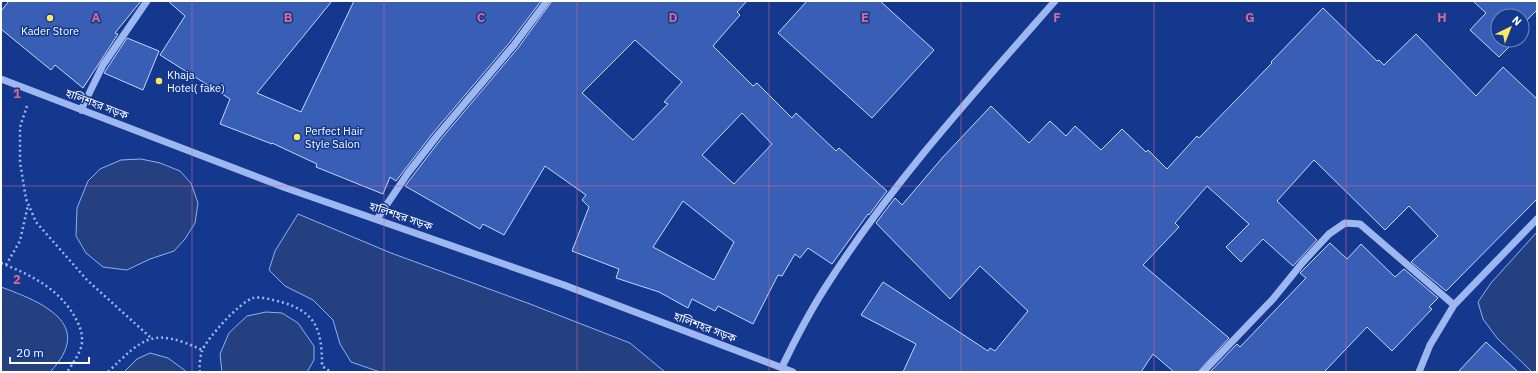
<svg xmlns="http://www.w3.org/2000/svg" width="1538" height="373" viewBox="0 0 1538 373" font-family="'IBM Plex Sans','Noto Sans Bengali',sans-serif">
<style>
.water{fill:#254081;stroke:#90b0f4}
.building{fill:#385eb5;stroke:#c5d6fc;fill-rule:evenodd}
.lines{fill:none;stroke-linecap:round;stroke-linejoin:round}
.path{stroke:#9eb7f0;stroke-width:2.5;stroke-dasharray:2 3;stroke-linecap:butt}
.minor{stroke:#9eb7f0;stroke-width:7}
.grid{fill:none;stroke:#d76994;stroke-width:1;stroke-opacity:0.55}
.poi-dot{fill:#ffe85e;stroke:#14388e;stroke-width:1.5}
.labels{text-anchor:middle;dominant-baseline:central;stroke-width:3;stroke-linejoin:round;paint-order:stroke}
.poi-label{font-size:11px;fill:#fff;stroke:#14388e;text-anchor:start}
.street-label{font-size:11px;fill:#fff;stroke:#14388e}
.grid-label{font-size:13px;text-anchor:middle;font-weight:bold;fill:#d76994;stroke:#14388e;stroke-width:3;stroke-linejoin:round;paint-order:stroke}
</style>
<rect width="100%" height="100%" fill="#14388e"/>
<path class="water" d="M 141,159 L 160,163 L 180,171 L 191,183 L 198,203 L 195,223 L 185,239 L 174,251 L 150,259 L 127,270 L 103,267 L 86,253 L 76,236 L 77,208 L 88,181 L 100,169 L 121,160 Z
M 298,214 L 391,253 L 530,304 L 630,343 L 665,372 L 380,372 L 351,362 L 340,344 L 333,320 L 313,300 L 285,286 L 269,270 L 275,251 Z
M 1537,232 L 1537,372 L 1532,372 L 1497,338 L 1483,319 L 1478,302 L 1491,283 Z
M 1,287 C 42,302 96,324 50,372 L 1,372 Z
M 266,312 L 282,313 L 298,323 L 314,346 L 314,360 L 307,372 L 222,372 L 220,354 L 229,333 L 247,316 Z
M 150,353 L 168,358 L 187,372 L 124,372 L 137,359 Z"/>
<path class="building" d="M 9,1 L 141,1 L 115,33 L 118,34 L 83,88 L 55,65 L 51,70 L 1,29 L 1,11 Z
M 168,1 L 332,1 L 257,93 L 301,112 L 354,1 L 541,1 L 510,42 L 433,133 L 396,181 L 390,177 L 383,194 L 316,167 L 317,164 L 272,143 L 272,144 L 220,124 L 230,99 L 160,55 L 185,16 Z
M 552,1 L 747,1 L 737,12 L 740,15 L 713,46 L 753,86 L 757,83 L 792,118 L 796,113 L 836,151 L 839,148 L 887,191 L 869,215 L 868,214 L 832,264 L 808,248 L 800,258 L 795,254 L 782,276 L 778,275 L 753,324 L 718,306 L 715,311 L 692,299 L 688,308 L 659,292 L 616,278 L 619,269 L 572,251 L 589,207 L 582,200 L 586,195 L 545,166 L 504,235 L 483,224 L 480,229 L 405,186 L 441,139 L 518,48 ZM 635,40 L 682,82 L 664,102 L 668,104 L 633,140 L 582,93 ZM 742,113 L 772,144 L 734,184 L 702,155 ZM 683,201 L 734,242 L 714,280 L 653,247 Z
M 807,1 L 880,1 L 934,50 L 872,118 L 778,33 Z
M 1473,1 L 1537,1 L 1537,10 L 1522,25 L 1522,16 L 1498,16 L 1498,40 L 1510,40 L 1513,43 L 1499,57 L 1470,30 L 1486,13 Z
M 1323,8 L 1377,61 L 1379,60 L 1384,65 L 1416,34 L 1476,96 L 1503,67 L 1537,99 L 1537,199 L 1446,291 L 1411,262 L 1438,236 L 1409,206 L 1385,230 L 1314,160 L 1277,201 L 1317,240 L 1293,266 L 1263,239 L 1241,262 L 1226,247 L 1249,224 L 1207,186 L 1175,223 L 1179,227 L 1143,265 L 1229,338 L 1198,372 L 1174,372 L 1153,354 L 1141,372 L 903,372 L 916,344 L 861,315 L 883,282 L 988,351 L 990,348 L 995,351 L 1028,311 L 980,266 L 950,299 L 876,223 L 895,198 L 902,205 L 943,157 L 991,106 L 1029,143 L 1050,121 L 1066,136 L 1075,126 L 1101,150 L 1122,129 L 1146,152 L 1148,150 L 1167,169 L 1197,136 L 1199,138 L 1272,63 L 1271,62 Z
M 127,38 L 159,51 L 143,90 L 104,73 Z
M 1330,243 L 1347,259 L 1361,244 L 1395,277 L 1404,269 L 1438,298 L 1429,307 L 1432,309 L 1392,351 L 1367,327 L 1324,372 L 1210,372 L 1237,344 L 1240,347 L 1306,278 L 1300,273 Z
M 1486,342 L 1518,372 L 1458,372 Z"/>
<g class="lines">
<path class="path" d="M 27,106 L 20,127 L 20,162 L 26,199 L 36,222 L 87,280 L 150,337
M 1,263 C 31,275 60,289 76,319 C 79,325 82,331 82,339 C 83,350 73,363 67,372
M 6,265 L 20,241 L 28,205
M 108,372 C 144,337 153,327 202,350
M 200,372 C 199,366 200,357 202,351 C 207,338 240,302 253,298 C 260,296 273,300 281,302 C 317,312 322,331 322,366 L 331,372"/>
<path class="minor" d="M 1,79 L 286,188 L 564,285 L 793,372
M 81,110 L 103,65 L 147,1
M 377,219 L 408,173 L 437,136 L 514,45 L 547,1
M 782,367 C 795,340 809,313 825,288 C 891,184 974,93 1055,1
M 1203,372 L 1273,299 L 1303,262 L 1329,234 L 1345,223 L 1360,224 L 1454,305
M 1419,372 L 1430,345 L 1454,305 L 1537,219"/>
</g>
<path class="grid" d="M 192,1 L 192,372M 384,1 L 384,372M 577,1 L 577,372M 769,1 L 769,372M 961,1 L 961,372M 1154,1 L 1154,372M 1346,1 L 1346,372M 1,186 L 1537,186"/>
<g class="poi-dot">
<circle cx="50" cy="18" r="4"/>
<circle cx="159" cy="81" r="4"/>
<circle cx="297" cy="137" r="4"/>
</g>
<g class="labels">
<g class="poi-label">
<text x="50" y="31" text-anchor="middle">Kader Store</text>
<text x="167" y="75">Khaja<tspan x="167" dy="13">Hotel( fake)</tspan></text>
<text x="305" y="131">Perfect Hair<tspan x="305" dy="13">Style Salon</tspan></text>
</g>
<g class="street-label">
<text transform="translate(97 104) rotate(21)">হালিশহর সড়ক</text>
<text transform="translate(401 216) rotate(19)">হালিশহর সড়ক</text>
<text transform="translate(705 327) rotate(21)">হালিশহর সড়ক</text>
</g>
</g>
<g class="grid-label">
<text x="96" y="22">A</text>
<text x="288" y="22">B</text>
<text x="481" y="22">C</text>
<text x="673" y="22">D</text>
<text x="865" y="22">E</text>
<text x="1057" y="22">F</text>
<text x="1250" y="22">G</text>
<text x="1442" y="22">H</text>
<text x="17" y="98">1</text>
<text x="17" y="284">2</text>
</g>
<rect width="1538" height="373" fill="none" stroke="#ffffff" stroke-width="4"/>
<g transform="translate(1510 28) rotate(43)"><circle r="19" fill="#14388e" stroke="#7288bb"/>
<path d="M0-3L7 15L0 10L-7 15Z" fill="#ffe85e"/>
<text y="-6" font-size="11" font-weight="bold" text-anchor="middle" fill="#ffffff">N</text>
</g>
<path d="M10 357v6h79v-6" fill="none" stroke="#ffffff" stroke-width="2"/>
<text x="16" y="357" font-size="12" fill="#ffffff" stroke="#14388e" stroke-width="3" paint-order="stroke">20 m</text>
</svg>
